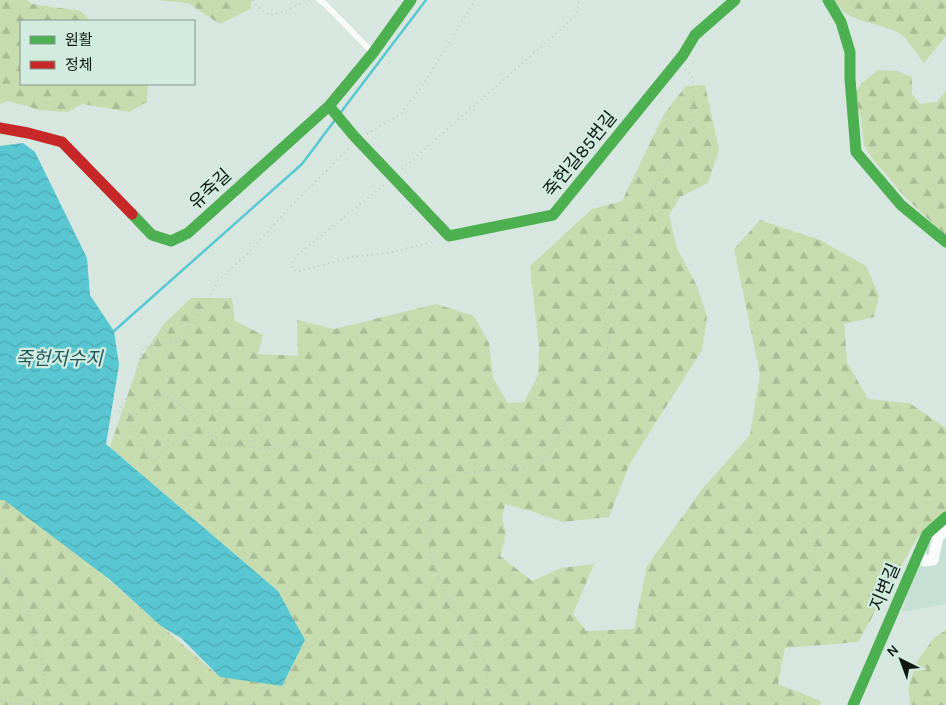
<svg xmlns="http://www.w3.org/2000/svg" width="946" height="705" viewBox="0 0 946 705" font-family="Karla,'Noto Sans KR',sans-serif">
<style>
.built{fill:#c6e0d4}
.forest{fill:url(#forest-firs)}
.water{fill:url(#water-waves)}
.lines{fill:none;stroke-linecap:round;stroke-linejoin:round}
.stream{stroke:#59c7d1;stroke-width:2.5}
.path{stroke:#c0c5c3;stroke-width:2;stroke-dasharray:1 4;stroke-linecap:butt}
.lane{stroke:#f9fbfa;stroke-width:5.5}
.street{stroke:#f9fbfa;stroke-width:11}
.fast{stroke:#4caf50;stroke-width:11}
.jam{stroke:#c62828;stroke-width:11}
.labels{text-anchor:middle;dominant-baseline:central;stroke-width:4.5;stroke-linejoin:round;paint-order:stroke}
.street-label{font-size:18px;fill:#0f1814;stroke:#d1ecdf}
.water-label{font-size:19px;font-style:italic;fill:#1f585f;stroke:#d1ecdf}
</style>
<defs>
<pattern id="forest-firs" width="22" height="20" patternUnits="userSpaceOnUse" patternTransform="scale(1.25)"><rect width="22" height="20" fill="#c7dcae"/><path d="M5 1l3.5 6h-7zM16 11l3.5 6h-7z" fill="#aabc95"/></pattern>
<pattern id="water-waves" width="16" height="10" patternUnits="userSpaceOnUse" patternTransform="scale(1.25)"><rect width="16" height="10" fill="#59c7d1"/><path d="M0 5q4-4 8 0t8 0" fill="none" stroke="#4caab3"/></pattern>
</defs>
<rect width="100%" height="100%" fill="#d7e6df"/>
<path class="built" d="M 946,517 L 946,604 L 902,612 L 927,534 Z"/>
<path class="forest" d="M 0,0 L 27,0 L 32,4 L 81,11 L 90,21 L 21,21 L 21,84 L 146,84 L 148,85 L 147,102 L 129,112 L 82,104 L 68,112 L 40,110 L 8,101 L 0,104 Z
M 156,0 L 252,0 L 250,9 L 220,24 L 188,3 Z
M 835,0 L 946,0 L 946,36 L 924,63 C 917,55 909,41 902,35 C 882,21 846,25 835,0 Z
M 878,70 L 897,71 L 912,77 L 912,94 L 920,104 L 937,102 L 946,91 L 946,234 L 944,234 L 905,197 L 872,158 L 864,145 L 861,118 L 854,94 L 861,84 Z
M 705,85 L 719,150 L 708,183 L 680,197 L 669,215 L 677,248 L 697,286 L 707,317 L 702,350 L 629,465 L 609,517 L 562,522 L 534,512 L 505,504 L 502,518 L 506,533 L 500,556 L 532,581 L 561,568 L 594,564 L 573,614 L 586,631 L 634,629 L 647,566 L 703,488 L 750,435 L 760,374 L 734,249 L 760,220 L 820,240 L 866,266 L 879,296 L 874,317 L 844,324 L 847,362 L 868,399 L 909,403 L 946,428 L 946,515 L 917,538 L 858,642 L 785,648 L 778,684 L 821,701 L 820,705 L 0,705 L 0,500 L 16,499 L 215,673 L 282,686 L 305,640 L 278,591 L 110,447 L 140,359 L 164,324 L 191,298 L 232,298 L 235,321 L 263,335 L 258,354 L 298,356 L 297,320 L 334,329 L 436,304 L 474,316 L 489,343 L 493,378 L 508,403 L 524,402 L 538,375 L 539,348 L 530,266 L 592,209 L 622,201 L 664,114 L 686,86 Z
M 946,630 L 946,705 L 911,705 L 908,689 L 917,661 L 934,638 Z"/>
<path class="water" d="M 23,143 L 35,152 L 87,258 L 90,295 L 114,331 L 119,365 L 106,444 L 278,591 L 305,640 L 282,686 L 220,677 L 181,638 L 161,626 L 109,579 L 4,500 L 0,500 L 0,146 Z"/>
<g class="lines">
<path class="stream" d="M 341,112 L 426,0
M 114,331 L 302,164 L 335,120"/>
<path class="path" d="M 253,0 L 256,6 L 269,15 L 284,12 L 305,1 L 313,0
M 367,134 L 401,114 L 423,85 L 475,0
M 348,149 L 293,204 L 248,253 L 218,281 L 206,304 L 190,323 L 182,339 L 176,342 L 159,343 L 144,348 L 141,354 L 134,394 L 123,401 L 119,411 L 125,415 L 129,413 L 133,416 C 144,412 152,407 156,397 L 161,394 L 176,401 L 189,412 L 199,427 L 223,443 L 265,449 L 297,447 L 358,458 L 378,458 L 393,455 L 421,472 L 428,487 L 431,526 L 429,543 L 434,566 L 445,593 L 485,662 L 488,676 L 486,687 L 485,705
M 402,169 L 566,25 L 577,13 L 579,0
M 384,185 L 296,256 L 291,264 L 293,270 L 300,271 L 352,257 L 389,253 L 436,241
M 133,416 C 136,432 140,453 157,460 C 162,447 170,449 176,441 L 186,440 L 198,428
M 425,481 L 471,472 L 527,467 L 541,461 L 551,452 L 577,396 L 606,350 L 609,342 L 604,314 L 612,286 L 618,250 L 622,242 L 635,234 L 641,222 L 647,200 L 657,185 L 672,153 L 689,124 L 694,94 L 693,83 L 691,74 L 686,69
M 0,570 C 8,589 16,592 27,607 C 31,613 30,625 33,633 C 39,651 54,682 34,697 C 30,700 24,702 20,704
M 0,701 L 21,705
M 736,705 C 747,680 732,654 736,629 L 786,600 L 812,571 L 816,545 L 816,528"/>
<path class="lane" d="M 319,0 L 325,4 L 372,52"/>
<path class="street" d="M 920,550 L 921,557 L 924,561 L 933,560 L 938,537 L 946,530"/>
<path class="fast" d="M 828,0 L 841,22 L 850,52 L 850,79 L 856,152 L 901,205 L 946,242
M 329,106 L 354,136 L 449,236 L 553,215 L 683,55 L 695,35 L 735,0
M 132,214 L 152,235 L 171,241 L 188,233 L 329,106 L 373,53 L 411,0
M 853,705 L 927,534 L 946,517"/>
<path class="jam" d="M 0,128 L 28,133 L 62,142 L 132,214"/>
</g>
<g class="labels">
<g class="street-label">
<text transform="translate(580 154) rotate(-51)">죽헌길85번길</text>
<text transform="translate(210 189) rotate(-43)">유죽길</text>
<text transform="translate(885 587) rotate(-67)">지변길</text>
</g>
<g class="water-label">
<text x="59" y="359">죽헌저수지</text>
</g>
</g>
<rect x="20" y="20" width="175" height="65" fill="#d1ecdf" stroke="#83978e"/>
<rect x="30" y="36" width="25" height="8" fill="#4caf50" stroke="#83978e"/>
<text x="65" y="45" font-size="15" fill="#0f1814">원활</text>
<rect x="30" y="61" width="25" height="8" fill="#c62828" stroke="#83978e"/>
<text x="65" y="70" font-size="15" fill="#0f1814">정체</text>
<g transform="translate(901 660) rotate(318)" stroke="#d1ecdf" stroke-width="4" paint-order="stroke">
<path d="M0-4L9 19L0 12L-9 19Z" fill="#0f1814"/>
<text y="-8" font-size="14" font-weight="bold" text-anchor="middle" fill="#0f1814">N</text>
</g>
</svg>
